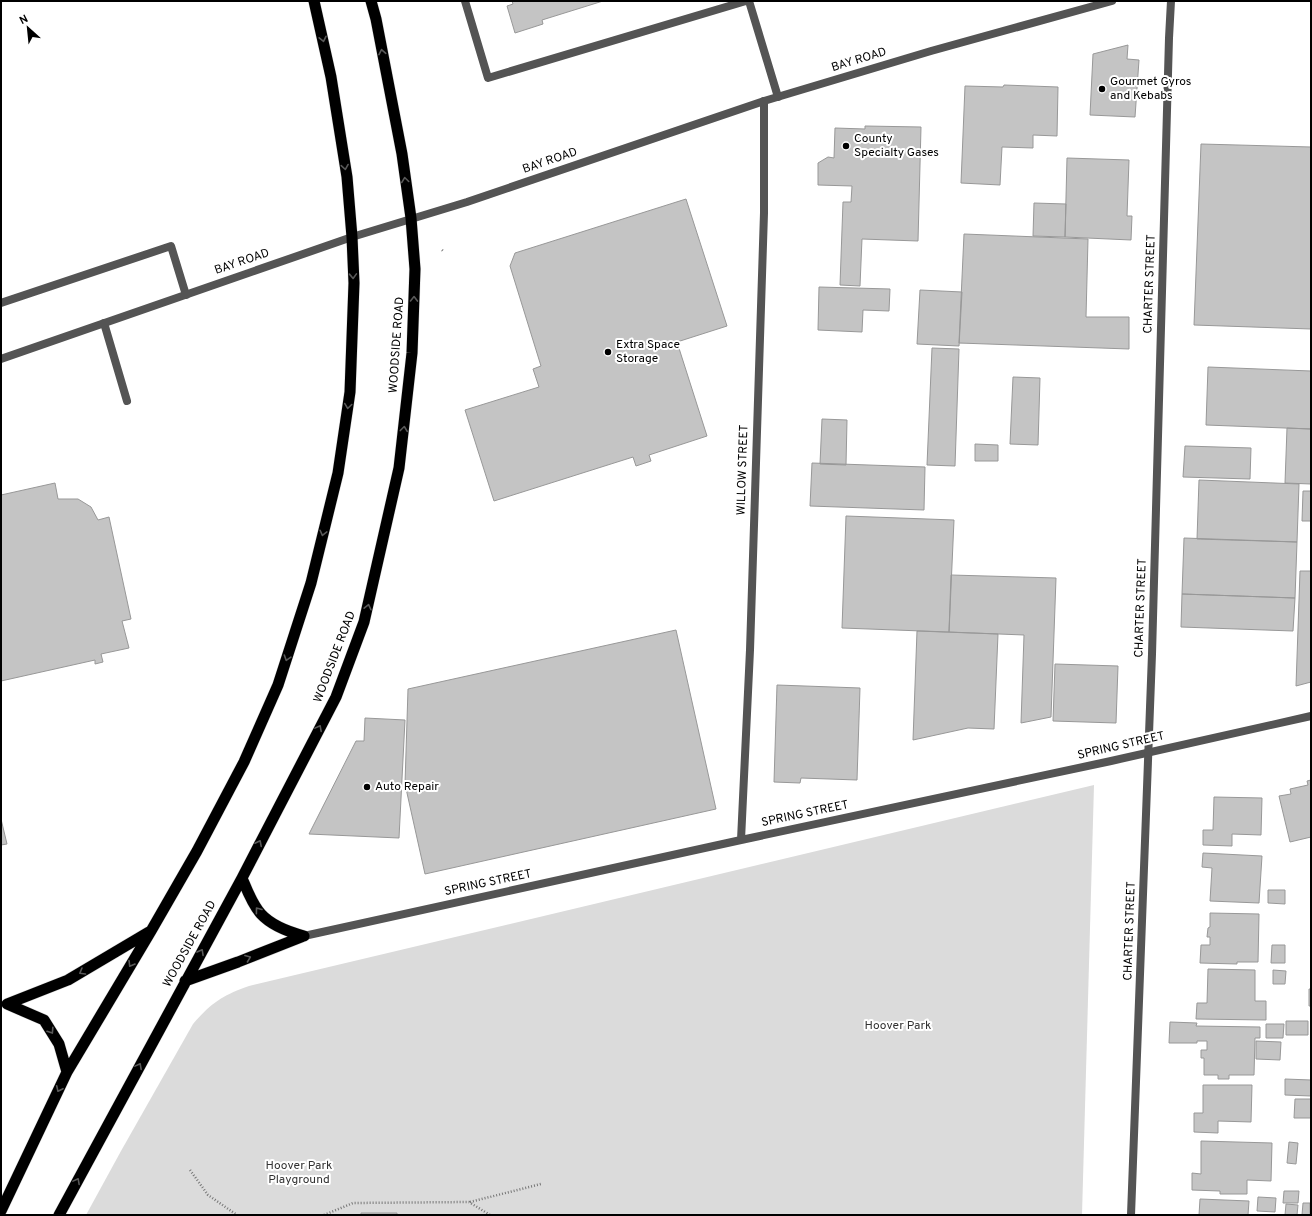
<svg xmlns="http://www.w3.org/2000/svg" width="1312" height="1216" viewBox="0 0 1312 1216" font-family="Overpass,sans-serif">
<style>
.green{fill:#dbdbdb}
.building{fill:#c4c4c4;stroke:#989898}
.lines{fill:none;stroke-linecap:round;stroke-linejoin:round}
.trunk-casing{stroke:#dbdbdb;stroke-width:12}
.path{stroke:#767676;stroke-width:2.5;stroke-dasharray:1 2;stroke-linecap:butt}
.service{stroke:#545454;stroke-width:8}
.minor{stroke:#545454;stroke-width:8}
.tertiary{stroke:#545454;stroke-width:8}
.trunk{stroke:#000;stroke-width:11}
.oneway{stroke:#595959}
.poi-dot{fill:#000;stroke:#fff;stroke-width:1.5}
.labels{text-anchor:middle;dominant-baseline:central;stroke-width:4;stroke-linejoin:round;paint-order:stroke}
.street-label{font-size:12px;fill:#000;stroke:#fff}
.poi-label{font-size:12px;fill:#000;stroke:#fff;text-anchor:start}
.park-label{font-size:12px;fill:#323232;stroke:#fff}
</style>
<rect width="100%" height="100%" fill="#fff"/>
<path class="green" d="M 1094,785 L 1082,1215 L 86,1215 L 121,1151 L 193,1024 C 211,1003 223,995 249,986 Z"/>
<path class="building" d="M 512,1 L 603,1 L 542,20 L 543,24 L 515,33 L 507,6 L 513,4 Z
M 1128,45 L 1127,59 L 1139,60 L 1135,117 L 1090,115 L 1093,54 Z
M 1004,85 L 1058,87 L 1057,136 L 1033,135 L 1033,148 L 1002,147 L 1000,185 L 961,183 L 965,86 L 1003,87 Z
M 865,126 L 921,127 L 918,241 L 862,239 L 860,286 L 840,285 L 843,202 L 851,202 L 852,186 L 818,185 L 818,163 L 828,157 L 834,158 L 835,128 L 865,129 Z
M 1201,144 L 1311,147 L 1311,329 L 1194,325 Z
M 1067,158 L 1129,160 L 1127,216 L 1132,216 L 1131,240 L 1065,237 Z
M 686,199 L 727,326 L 677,342 L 707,436 L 649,455 L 651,461 L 636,466 L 633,457 L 494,501 L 465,410 L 539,387 L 533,369 L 541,366 L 510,266 L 515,253 Z
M 1034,203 L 1066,204 L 1065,237 L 1033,236 Z
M 964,234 L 1088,239 L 1086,317 L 1129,317 L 1129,349 L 959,343 Z
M 819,287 L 890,289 L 889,311 L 863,310 L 862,332 L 818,330 Z
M 920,290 L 962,292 L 959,346 L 917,344 Z
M 932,348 L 959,349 L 955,466 L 927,465 Z
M 1208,367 L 1311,371 L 1311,429 L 1206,425 Z
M 1013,377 L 1040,378 L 1038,445 L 1010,444 Z
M 822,419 L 847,420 L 846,465 L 820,464 Z
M 1287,428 L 1311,429 L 1311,484 L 1285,483 Z
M 975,444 L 998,445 L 998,461 L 975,461 Z
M 1185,446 L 1251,448 L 1250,479 L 1183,477 Z
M 812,463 L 925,467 L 924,510 L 810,506 Z
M 1199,480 L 1299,484 L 1297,542 L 1197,539 Z
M 55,483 L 58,499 L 78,499 L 91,507 L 98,520 L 109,517 L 131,619 L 122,621 L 129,648 L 101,654 L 103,662 L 95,664 L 95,660 L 1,681 L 1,495 Z
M 1303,491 L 1311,491 L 1311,521 L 1302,521 Z
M 846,516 L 954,520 L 949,632 L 842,628 Z
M 1184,538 L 1297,542 L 1295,598 L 1182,594 Z
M 1300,571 L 1311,571 L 1311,682 L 1296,686 Z
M 951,575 L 1056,578 L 1051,717 L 1021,723 L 1024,635 L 949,632 Z
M 1182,594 L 1295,598 L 1293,631 L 1181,627 Z
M 676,630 L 716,809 L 425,874 L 405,784 L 408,689 Z
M 917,631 L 998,634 L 994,729 L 968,728 L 913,740 Z
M 1055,664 L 1118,666 L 1116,723 L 1053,721 Z
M 777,685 L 860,688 L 857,780 L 801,778 L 800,783 L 774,782 Z
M 365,718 L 405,720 L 399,838 L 309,834 L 356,741 L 364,741 Z
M 1311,780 L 1311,837 L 1290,842 L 1279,796 L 1291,794 L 1290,789 L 1308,785 L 1307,781 Z
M 1214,797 L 1262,798 L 1261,835 L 1232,834 L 1232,846 L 1203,845 L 1203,830 L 1213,830 Z
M 1,819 L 7,844 L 1,845 Z
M 1203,853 L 1262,856 L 1259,903 L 1210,901 L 1212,868 L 1202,867 Z
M 1268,890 L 1285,890 L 1285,904 L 1268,903 Z
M 1210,913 L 1259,914 L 1258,962 L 1237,962 L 1237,964 L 1200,963 L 1201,945 L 1210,945 L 1210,937 L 1207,937 L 1208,928 L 1210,927 Z
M 1272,945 L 1285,945 L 1285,963 L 1271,963 Z
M 1208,969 L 1255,970 L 1255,1001 L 1266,1001 L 1266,1020 L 1196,1019 L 1197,1003 L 1207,1003 Z
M 1273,970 L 1286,971 L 1285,984 L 1273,984 Z
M 1309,989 L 1311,989 L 1311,1006 L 1309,1006 Z
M 1286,1021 L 1308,1021 L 1308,1035 L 1286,1035 Z
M 1170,1022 L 1197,1023 L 1196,1026 L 1260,1027 L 1260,1038 L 1255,1038 L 1254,1075 L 1229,1075 L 1229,1079 L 1218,1079 L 1218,1075 L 1204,1075 L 1204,1058 L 1201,1058 L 1201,1050 L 1207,1050 L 1207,1041 L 1197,1041 L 1197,1043 L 1169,1043 Z
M 1266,1024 L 1284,1024 L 1283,1038 L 1266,1038 Z
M 1256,1041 L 1281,1042 L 1280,1060 L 1256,1059 Z
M 1285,1079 L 1311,1080 L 1311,1096 L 1285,1095 Z
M 1203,1085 L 1252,1085 L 1251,1122 L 1218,1121 L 1218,1133 L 1194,1132 L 1194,1113 L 1203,1113 Z
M 1295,1099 L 1311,1099 L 1311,1118 L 1294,1118 Z
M 1201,1141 L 1272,1143 L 1271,1181 L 1247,1180 L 1247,1194 L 1220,1194 L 1220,1191 L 1192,1190 L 1192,1173 L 1201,1174 Z
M 1289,1142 L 1298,1143 L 1296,1164 L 1287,1163 Z
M 1284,1191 L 1299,1191 L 1298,1203 L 1283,1203 Z
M 1258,1197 L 1276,1198 L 1275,1212 L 1257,1211 Z
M 1200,1199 L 1249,1201 L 1248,1215 L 1199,1215 Z
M 1303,1203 L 1310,1203 L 1310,1215 L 1302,1215 Z
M 1286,1204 L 1298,1205 L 1297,1215 L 1285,1215 Z
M 361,1213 L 397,1213 L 397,1215 L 361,1215 Z"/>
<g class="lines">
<g class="trunk-casing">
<path id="trunk" d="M 242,878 C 247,890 252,904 261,914 C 272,926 289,932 304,936
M 185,981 L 238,962 L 304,936
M 7,1004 L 68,980 L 149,932
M 7,1004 L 44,1020 L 59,1044 L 67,1072
M 1,1211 L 67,1072 L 151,931 L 197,851 L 244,762 L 278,685 L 311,583 L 338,473 L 350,392 L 354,283 L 352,237 L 347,177 L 331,77 L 314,1
M 59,1215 L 242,878 L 336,697 L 364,622 L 399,468 L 412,353 L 415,269 L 411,218 L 402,154 L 376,19 L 371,1"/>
</g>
<path class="path" d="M 442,250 L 444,252
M 190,1170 L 208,1195 L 237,1215
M 470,1202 L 541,1184
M 324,1215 L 353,1203 L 469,1202 L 490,1215"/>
<path class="service" d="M 465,1 L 488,78 L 746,1
M 749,1 L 778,97
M 1,303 L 171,246 L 186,295
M 104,323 L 127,401"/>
<path class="minor" d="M 741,840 L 750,650 L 764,213 L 764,101
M 304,936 L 741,840 L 1111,761 L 1311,716"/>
<path class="tertiary" d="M 1,359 L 352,237 L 467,202 L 764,101 L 931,51 L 1112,1
M 1131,1215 L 1152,654 L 1169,38 L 1171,1"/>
<use href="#trunk" class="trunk"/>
</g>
<defs><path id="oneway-chevron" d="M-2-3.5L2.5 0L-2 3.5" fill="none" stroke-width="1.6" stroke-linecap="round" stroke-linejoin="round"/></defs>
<g class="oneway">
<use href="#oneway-chevron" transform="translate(323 39) rotate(78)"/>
<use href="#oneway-chevron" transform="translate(382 52) rotate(-101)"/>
<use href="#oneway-chevron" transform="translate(345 167) rotate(81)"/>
<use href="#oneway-chevron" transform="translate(405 180) rotate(-98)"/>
<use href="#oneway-chevron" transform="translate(353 276) rotate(88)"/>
<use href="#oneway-chevron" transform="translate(414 299) rotate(-89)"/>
<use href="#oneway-chevron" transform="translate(348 406) rotate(98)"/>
<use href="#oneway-chevron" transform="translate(404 429) rotate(-83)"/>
<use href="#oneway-chevron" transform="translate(323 533) rotate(104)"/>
<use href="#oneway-chevron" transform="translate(368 607) rotate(-77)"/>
<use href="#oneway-chevron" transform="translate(287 658) rotate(108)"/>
<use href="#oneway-chevron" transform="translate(319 728) rotate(-62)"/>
<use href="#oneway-chevron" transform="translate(259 843) rotate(-63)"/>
<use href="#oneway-chevron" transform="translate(258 910) rotate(-127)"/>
<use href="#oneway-chevron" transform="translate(201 952) rotate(-61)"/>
<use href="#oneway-chevron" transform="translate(248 958) rotate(-21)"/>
<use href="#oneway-chevron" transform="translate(131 964) rotate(121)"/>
<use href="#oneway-chevron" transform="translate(82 972) rotate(150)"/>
<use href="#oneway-chevron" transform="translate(51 1031) rotate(57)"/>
<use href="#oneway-chevron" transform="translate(139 1066) rotate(-62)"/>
<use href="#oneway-chevron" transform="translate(59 1089) rotate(115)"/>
<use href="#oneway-chevron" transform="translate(77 1181) rotate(-62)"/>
</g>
<g class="poi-dot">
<circle cx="1102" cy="89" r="4"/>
<circle cx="846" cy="146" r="4"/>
<circle cx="608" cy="352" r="4"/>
<circle cx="367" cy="787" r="4"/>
</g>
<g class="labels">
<g class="street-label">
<text transform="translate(859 60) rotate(-17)">BAY ROAD</text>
<text transform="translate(550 161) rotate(-19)">BAY ROAD</text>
<text transform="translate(242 262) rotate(-19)">BAY ROAD</text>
<text transform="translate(1150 284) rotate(-88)">CHARTER STREET</text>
<text transform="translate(397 345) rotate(-86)">WOODSIDE ROAD</text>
<text transform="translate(743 470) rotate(-88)">WILLOW STREET</text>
<text transform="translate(1141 608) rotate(-88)">CHARTER STREET</text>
<text transform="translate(335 657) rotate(-69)">WOODSIDE ROAD</text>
<text transform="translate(1121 746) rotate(-13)">SPRING STREET</text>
<text transform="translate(805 814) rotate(-12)">SPRING STREET</text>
<text transform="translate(488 883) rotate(-12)">SPRING STREET</text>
<text transform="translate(1130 931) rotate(-88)">CHARTER STREET</text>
<text transform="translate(190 944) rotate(-61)">WOODSIDE ROAD</text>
</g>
<g class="poi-label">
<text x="1110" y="82">Gourmet Gyros<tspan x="1110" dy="14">and Kebabs</tspan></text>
<text x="854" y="139">County<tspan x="854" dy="14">Specialty Gases</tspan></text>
<text x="616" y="345">Extra Space<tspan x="616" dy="14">Storage</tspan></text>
<text x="375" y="787">Auto Repair</text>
</g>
<g class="park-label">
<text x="898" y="1026">Hoover Park</text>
<text x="299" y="1166">Hoover Park<tspan x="299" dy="14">Playground</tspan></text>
</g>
</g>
<rect width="1312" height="1216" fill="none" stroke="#000000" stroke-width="4"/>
<g transform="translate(28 28) rotate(333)" stroke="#ffffff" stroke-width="3" paint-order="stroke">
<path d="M0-3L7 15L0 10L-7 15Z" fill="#000000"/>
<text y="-6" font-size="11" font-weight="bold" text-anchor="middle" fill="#000000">N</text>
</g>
</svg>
